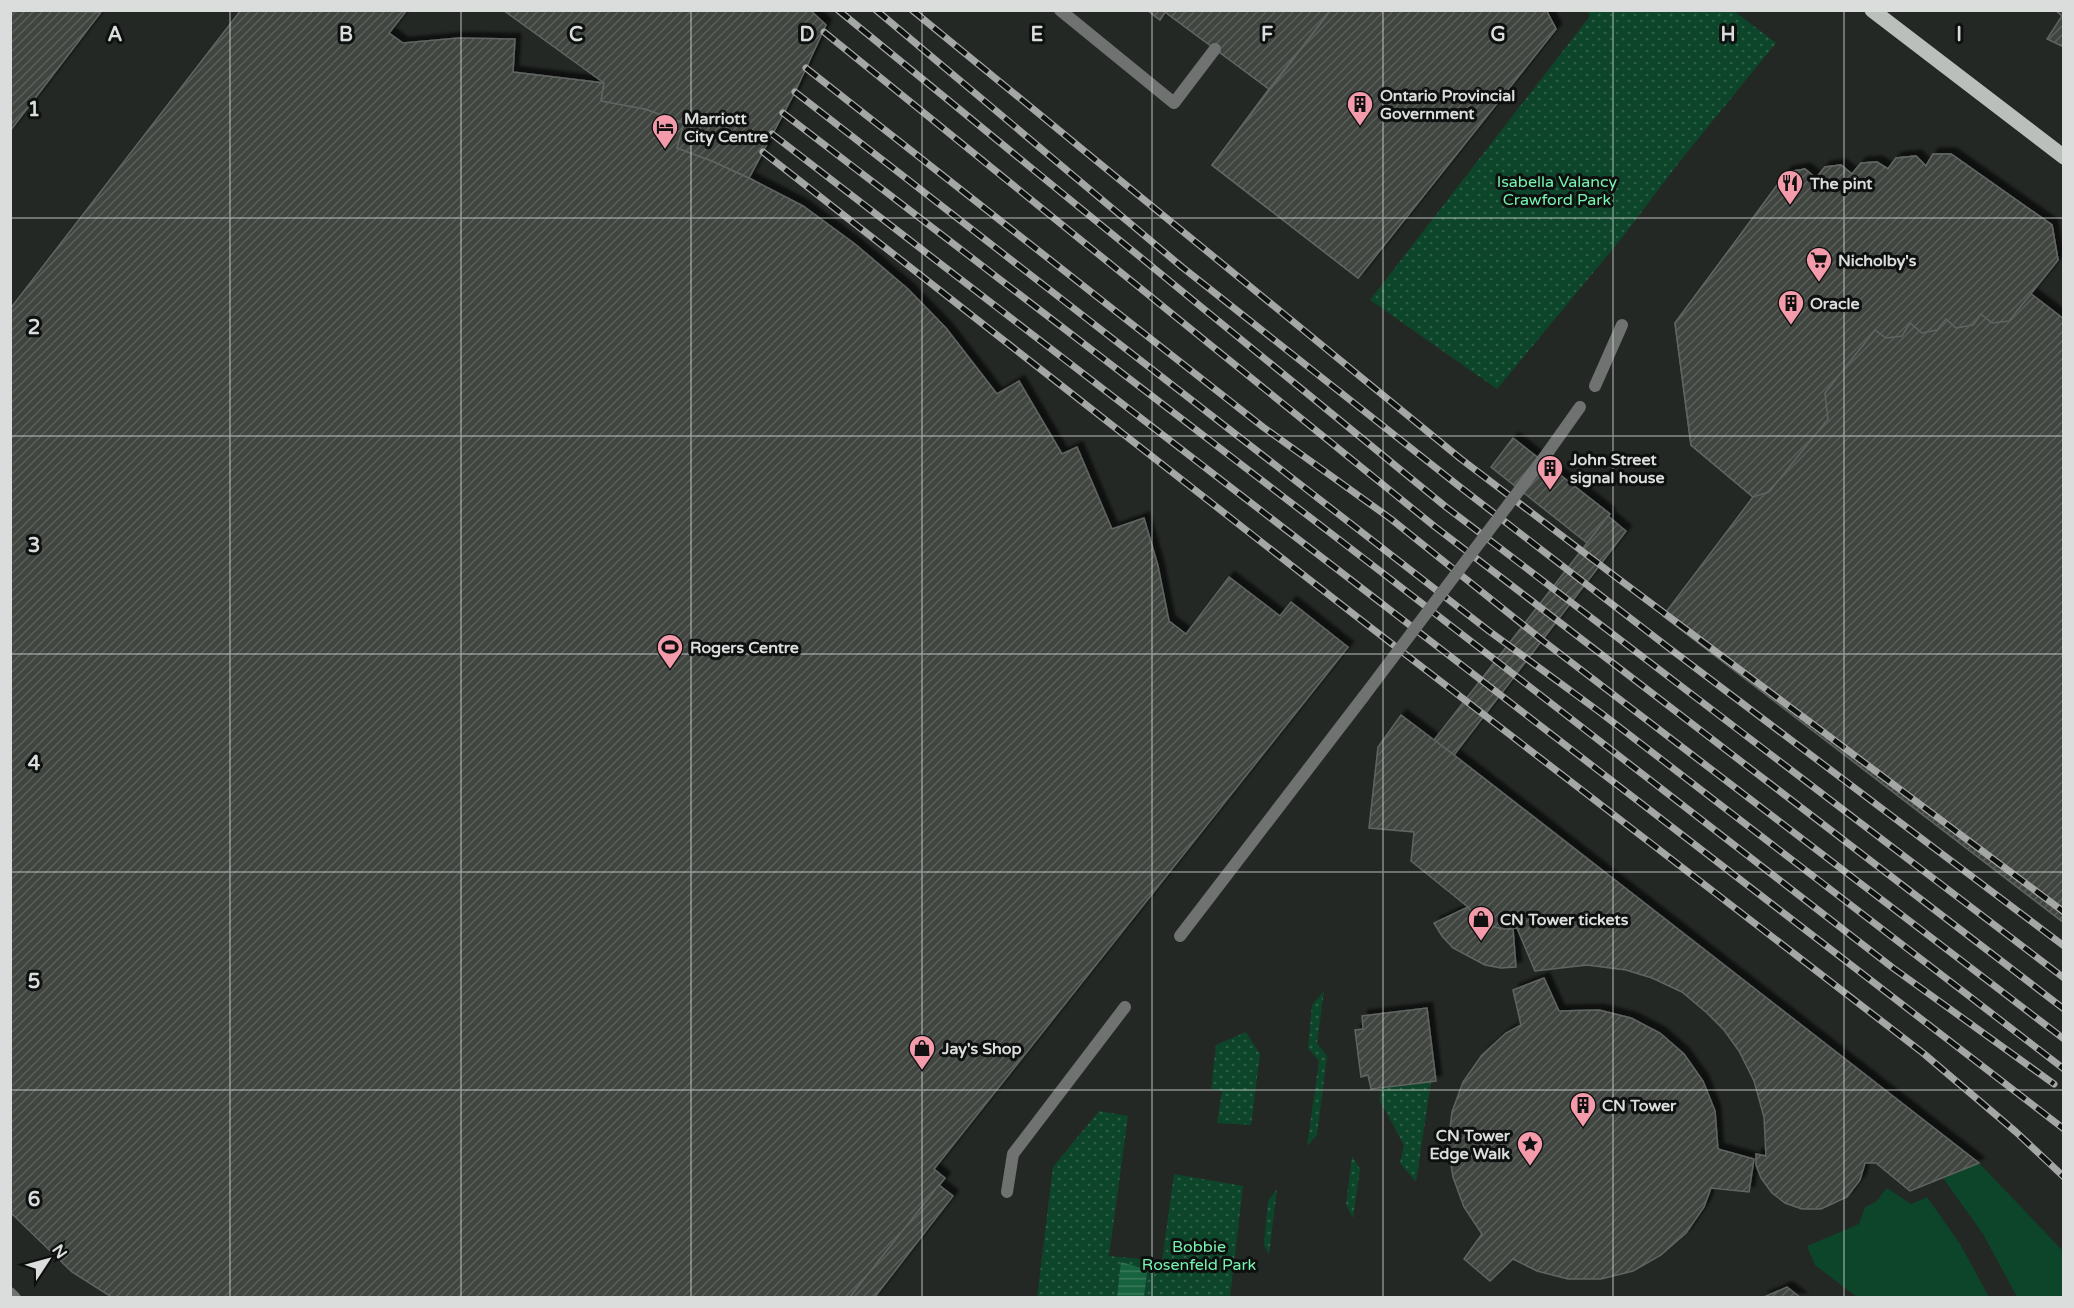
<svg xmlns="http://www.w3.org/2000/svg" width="2074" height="1308" font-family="'Varela Round',sans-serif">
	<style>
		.grass { fill: #0d452a }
		.park { fill: url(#park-dots) }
		.water { fill: url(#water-rules) }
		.building { fill: url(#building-hatch); stroke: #606562; stroke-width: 1.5; filter: url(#shadow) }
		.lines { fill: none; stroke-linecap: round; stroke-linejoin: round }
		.service { stroke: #707271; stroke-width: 12 }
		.pedestrian { stroke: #707271; stroke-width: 12 }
		.tertiary { stroke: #707271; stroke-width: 12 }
		.primary { stroke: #bbbfbc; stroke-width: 15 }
		.rail-casing { stroke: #a4a7a5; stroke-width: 7 }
		.rail { stroke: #0e100f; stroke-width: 4.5; stroke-dasharray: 14; stroke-linecap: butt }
		.pedestrian-bridge { stroke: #707271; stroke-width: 12 }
		.grid { fill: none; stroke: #dbdddc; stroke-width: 1.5; stroke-opacity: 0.55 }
		.labels { text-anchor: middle; stroke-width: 6; stroke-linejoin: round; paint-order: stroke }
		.poi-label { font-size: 16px; font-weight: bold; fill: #dbdddc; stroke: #0e100f; text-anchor: start }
		.park-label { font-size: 16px; fill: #77f3b0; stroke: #0e100f }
		.grid-label { font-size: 20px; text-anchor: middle; font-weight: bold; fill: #dbdddc; stroke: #0e100f; stroke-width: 6; stroke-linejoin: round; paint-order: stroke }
	</style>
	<defs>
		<pattern id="park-dots" width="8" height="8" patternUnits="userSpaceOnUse" patternTransform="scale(1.5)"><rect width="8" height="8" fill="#0d452a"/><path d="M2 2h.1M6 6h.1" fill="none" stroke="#305f48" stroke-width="1.8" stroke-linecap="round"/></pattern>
		<pattern id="water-rules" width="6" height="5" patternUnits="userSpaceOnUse" patternTransform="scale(1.5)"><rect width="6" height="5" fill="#18633f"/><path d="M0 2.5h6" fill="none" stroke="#39795a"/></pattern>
		<pattern id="building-hatch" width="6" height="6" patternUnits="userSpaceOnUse" patternTransform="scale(1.5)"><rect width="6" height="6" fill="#404441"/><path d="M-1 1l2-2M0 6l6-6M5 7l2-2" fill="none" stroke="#5b5f5c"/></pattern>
		<filter id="shadow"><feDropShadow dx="5.5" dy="-5.5" stdDeviation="1.5" flood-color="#0009"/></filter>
	</defs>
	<rect width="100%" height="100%" fill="#242825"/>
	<!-- grass -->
	<g class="grass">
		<path d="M1979 1163 2063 1251V1297H2017L1983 1234 1943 1178Z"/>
		<path d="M1887 1188 1911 1204 1927 1197 1960 1244 1989 1297H1857L1815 1265 1807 1246 1859 1224 1865 1207 1876 1202Z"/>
	</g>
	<!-- park -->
	<g class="park">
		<path d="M1587 11H1734L1776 43 1680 161 1621 239 1497 389 1370 300 1590 16Z"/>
		<path d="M1324 991 1317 1043 1327 1056 1317 1135 1307 1146 1319 1061 1308 1048 1312 1005Z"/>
		<path d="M1246 1032 1260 1054 1251 1125 1217 1123 1222 1091 1211 1089 1216 1045Z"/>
		<path d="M1431 1082 1416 1182 1400 1163 1404 1145 1380 1101 1381 1088Z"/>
		<path d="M1099 1111 1128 1116 1109 1256 1162 1261 1174 1174 1243 1186 1230 1297H1144L1148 1266H1130L1122 1263 1117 1297 1037 1298 1053 1167Z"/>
		<path d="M1352 1156 1360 1169 1353 1218 1346 1205Z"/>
		<path d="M1277 1189 1269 1255 1264 1245 1268 1201Z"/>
	</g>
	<!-- water -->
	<path class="water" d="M1121 1262 1139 1267 1148 1266 1144 1297H1117Z"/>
	<!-- building -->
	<g class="building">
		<path d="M10 10 101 12 10 131Z"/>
		<path d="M241 10H407L389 33 403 43 459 38 515 39 513 72 604 83 601 101 645 109 684 123 677 148 712 161 749 178 803 206 855 244 908 289 946 328 997 394 1019 381 1062 454 1077 447 1112 529 1144 518 1158 566 1169 621 1186 634 1229 577 1280 616 1291 602 1348 647 934 1169 945 1178 849 1298H113L72 1272 10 1212V309Z"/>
		<path d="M503 10H810L826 25 795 92 749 178 712 161 677 148 684 123 645 109 601 101 604 83Z"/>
		<path d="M1147 10H1546L1556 29 1358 278 1212 165 1269 89 1165 12 1160 20Z"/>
		<path d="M1147 10H1331L1269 89 1165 12 1160 20Z"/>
		<path d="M1331 10H1546L1556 29 1358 278 1212 165Z"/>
		<path d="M2055 10H2064V47L2047 39 2062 16Z"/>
		<path d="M1933 154H1951L2052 225 2058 260 2030 293 2064 319V923L1663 616 1753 497 1691 445 1675 323 1787 172 1805 169 1816 178 1825 167 1841 165 1852 174 1861 163 1877 162 1888 169 1896 158 1916 156 1926 166Z"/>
		<path d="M1933 154H1951L2052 225 2058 260 2009 321 1992 323 1981 314 1973 325 1956 328 1946 319 1937 330 1922 333 1910 323 1902 336 1886 338 1875 330 1825 393 1828 419 1769 492 1753 497 1691 445 1675 323 1787 172 1805 169 1816 178 1825 167 1841 165 1852 174 1861 163 1877 162 1888 169 1896 158 1916 156 1926 166Z"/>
		<path d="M1513 438 1610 514 1587 543 1491 467Z"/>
		<path d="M1608 516 1626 531 1454 755 1434 740Z"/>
		<path d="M1401 715 1454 755 1979 1163 1910 1191 1876 1163H1865L1860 1180 1847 1197 1821 1209H1802L1785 1203 1772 1193 1761 1178 1756 1165V1154L1766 1156 1764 1117 1754 1081 1739 1051 1724 1030 1707 1013 1682 992 1652 978 1626 970 1587 965 1535 971 1517 928 1503 929 1489 926 1477 918 1468 907 1411 861 1414 832 1369 828 1378 747Z"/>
		<path d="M1468 907 1477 918 1489 926 1503 929H1513L1516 967 1501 968 1485 965 1453 948 1442 936 1434 923Z"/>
		<path d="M1544 978 1559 1011 1599 1010 1631 1018 1660 1033 1684 1054 1703 1081 1715 1111 1718 1149 1754 1159 1749 1192 1711 1188 1704 1207 1686 1233 1661 1255 1633 1271 1601 1279H1568L1537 1271 1513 1259 1490 1281 1464 1259 1482 1234 1464 1207 1453 1177 1448 1145 1452 1112 1463 1082 1482 1055 1506 1033 1521 1025 1513 990Z"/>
		<path d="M1427 1008 1436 1081 1371 1089 1368 1075 1361 1077 1355 1030 1363 1029 1362 1016Z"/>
		<path d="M939 1185 953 1196 874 1298H849Z"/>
		<path d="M1787 1287 1801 1298H1762Z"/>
	</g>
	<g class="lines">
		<!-- service -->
		<path class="service" d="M1060 10 1174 103 1215 49"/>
		<!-- pedestrian -->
		<g class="pedestrian">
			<path d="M1595 386 1622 325"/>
			<path d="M1548 452 1580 407"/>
			<path d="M1180 936 1364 696"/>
			<path d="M1007 1192 1013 1154 1125 1007"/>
		</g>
		<!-- tertiary -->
		<path class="tertiary" d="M10 1293 15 1298"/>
		<!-- primary -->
		<path class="primary" d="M1872 10 2064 157"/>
		<!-- rail casing -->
		<g class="rail-casing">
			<g id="rail">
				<path d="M838 10 1446 507 2064 978"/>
				<path d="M876 10 1182 267 1460 487 1669 648 2064 946"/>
				<path d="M912 10 1461 459 1616 577 2064 912"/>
				<path d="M824 32 1434 526 2064 1009"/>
				<path d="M806 68 1263 427 1391 519 1542 640 2064 1039"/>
				<path d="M795 92 1489 631 1601 713 2064 1069"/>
				<path d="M783 113 1393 581 1893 968 2054 1084"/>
				<path d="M772 134 2064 1129"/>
				<path d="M763 152 1361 620 1923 1053 2016 1132 2064 1177"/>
			</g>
		</g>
		<!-- rail -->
		<use href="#rail" class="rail"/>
		<!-- pedestrian-bridge -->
		<path class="pedestrian-bridge" d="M1364 696 1548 452"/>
	</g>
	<!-- grid -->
	<path class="grid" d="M230 10V1298M461 10V1298M691 10V1298M922 10V1298M1152 10V1298M1383 10V1298M1613 10V1298M1844 10V1298M10 218H2064M10 436H2064M10 654H2064M10 872H2064M10 1090H2064"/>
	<!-- icons -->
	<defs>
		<g id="building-pin" transform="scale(1.35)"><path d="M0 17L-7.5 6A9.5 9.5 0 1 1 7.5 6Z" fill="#f39aab" stroke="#0e100f"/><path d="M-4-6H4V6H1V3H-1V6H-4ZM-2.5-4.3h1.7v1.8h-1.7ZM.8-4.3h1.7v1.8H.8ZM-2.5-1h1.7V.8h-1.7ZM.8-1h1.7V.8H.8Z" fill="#111"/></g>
		<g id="hotel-pin" transform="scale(1.35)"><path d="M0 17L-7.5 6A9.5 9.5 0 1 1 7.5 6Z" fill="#f39aab" stroke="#0e100f"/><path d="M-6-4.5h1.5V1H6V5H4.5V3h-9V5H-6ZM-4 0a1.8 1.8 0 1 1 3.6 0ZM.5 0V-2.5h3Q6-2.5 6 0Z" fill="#111"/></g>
		<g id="restaurant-pin" transform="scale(1.35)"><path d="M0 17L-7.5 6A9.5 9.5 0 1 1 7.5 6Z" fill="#f39aab" stroke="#0e100f"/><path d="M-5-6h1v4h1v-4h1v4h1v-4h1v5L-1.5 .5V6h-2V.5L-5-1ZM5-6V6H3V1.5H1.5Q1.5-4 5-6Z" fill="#111"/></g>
		<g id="supermarket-pin" transform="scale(1.35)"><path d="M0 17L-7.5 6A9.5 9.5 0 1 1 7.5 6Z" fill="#f39aab" stroke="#0e100f"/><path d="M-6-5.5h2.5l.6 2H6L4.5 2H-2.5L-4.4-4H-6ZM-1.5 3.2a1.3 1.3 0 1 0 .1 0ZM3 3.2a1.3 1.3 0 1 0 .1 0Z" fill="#111"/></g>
		<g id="stadium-pin" transform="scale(1.35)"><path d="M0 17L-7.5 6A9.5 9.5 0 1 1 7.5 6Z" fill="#f39aab" stroke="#0e100f"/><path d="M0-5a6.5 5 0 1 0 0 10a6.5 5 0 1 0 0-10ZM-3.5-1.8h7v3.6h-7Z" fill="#111"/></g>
		<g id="shop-pin" transform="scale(1.35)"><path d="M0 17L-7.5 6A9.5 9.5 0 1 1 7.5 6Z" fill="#f39aab" stroke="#0e100f"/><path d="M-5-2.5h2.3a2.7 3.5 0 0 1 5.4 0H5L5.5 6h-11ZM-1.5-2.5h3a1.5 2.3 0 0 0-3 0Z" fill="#111"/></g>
		<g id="sight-pin" transform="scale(1.35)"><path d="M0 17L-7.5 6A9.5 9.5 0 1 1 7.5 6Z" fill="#f39aab" stroke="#0e100f"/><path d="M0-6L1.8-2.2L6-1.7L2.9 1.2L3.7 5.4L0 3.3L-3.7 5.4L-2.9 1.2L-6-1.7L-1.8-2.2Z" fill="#111"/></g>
	</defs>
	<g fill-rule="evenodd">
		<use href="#building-pin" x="1360" y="104"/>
		<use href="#hotel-pin" x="665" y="127"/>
		<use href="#restaurant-pin" x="1790" y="183"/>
		<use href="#supermarket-pin" x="1819" y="260"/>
		<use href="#building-pin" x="1791" y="303"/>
		<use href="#building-pin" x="1550" y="468"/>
		<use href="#stadium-pin" x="670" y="647"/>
		<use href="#shop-pin" x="1481" y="919"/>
		<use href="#shop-pin" x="922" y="1048"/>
		<use href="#building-pin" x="1583" y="1105"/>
		<use href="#sight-pin" x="1530" y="1144"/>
	</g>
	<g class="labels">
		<!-- poi labels -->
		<g class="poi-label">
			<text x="1380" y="101">Ontario Provincial<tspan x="1380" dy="18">Government</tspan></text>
			<text x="684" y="124">Marriott<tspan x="684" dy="18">City Centre</tspan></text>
			<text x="1810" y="189">The pint</text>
			<text x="1838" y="266">Nicholby's</text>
			<text x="1810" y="309">Oracle</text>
			<text x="1570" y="465">John Street<tspan x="1570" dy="18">signal house</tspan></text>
			<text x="690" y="653">Rogers Centre</text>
			<text x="1500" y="925">CN Tower tickets</text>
			<text x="942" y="1054">Jay's Shop</text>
			<text x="1602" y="1111">CN Tower</text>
			<text x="1510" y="1141" text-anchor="end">CN Tower<tspan x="1510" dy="18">Edge Walk</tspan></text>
		</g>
		<!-- park labels -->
		<g class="park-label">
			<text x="1557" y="187">Isabella Valancy<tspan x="1557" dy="18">Crawford Park</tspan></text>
			<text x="1199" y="1252">Bobbie<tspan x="1199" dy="18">Rosenfeld Park</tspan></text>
		</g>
	</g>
	<g class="grid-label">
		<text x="115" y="41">A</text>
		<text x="346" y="41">B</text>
		<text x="576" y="41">C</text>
		<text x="807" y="41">D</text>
		<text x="1037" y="41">E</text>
		<text x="1267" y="41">F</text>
		<text x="1498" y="41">G</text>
		<text x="1728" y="41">H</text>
		<text x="1959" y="41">I</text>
		<text x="34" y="116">1</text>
		<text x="34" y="334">2</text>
		<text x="34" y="552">3</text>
		<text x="34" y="770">4</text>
		<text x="34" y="988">5</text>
		<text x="34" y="1206">6</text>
	</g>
	<!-- border -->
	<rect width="2074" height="1308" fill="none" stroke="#dbdddc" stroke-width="24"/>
	<!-- north arrow -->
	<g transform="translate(48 1260) rotate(54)" stroke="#0e100f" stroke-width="4.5" paint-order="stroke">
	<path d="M0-4.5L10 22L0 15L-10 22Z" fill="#dbdddc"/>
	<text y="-9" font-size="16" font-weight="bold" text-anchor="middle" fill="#dbdddc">N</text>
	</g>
</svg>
